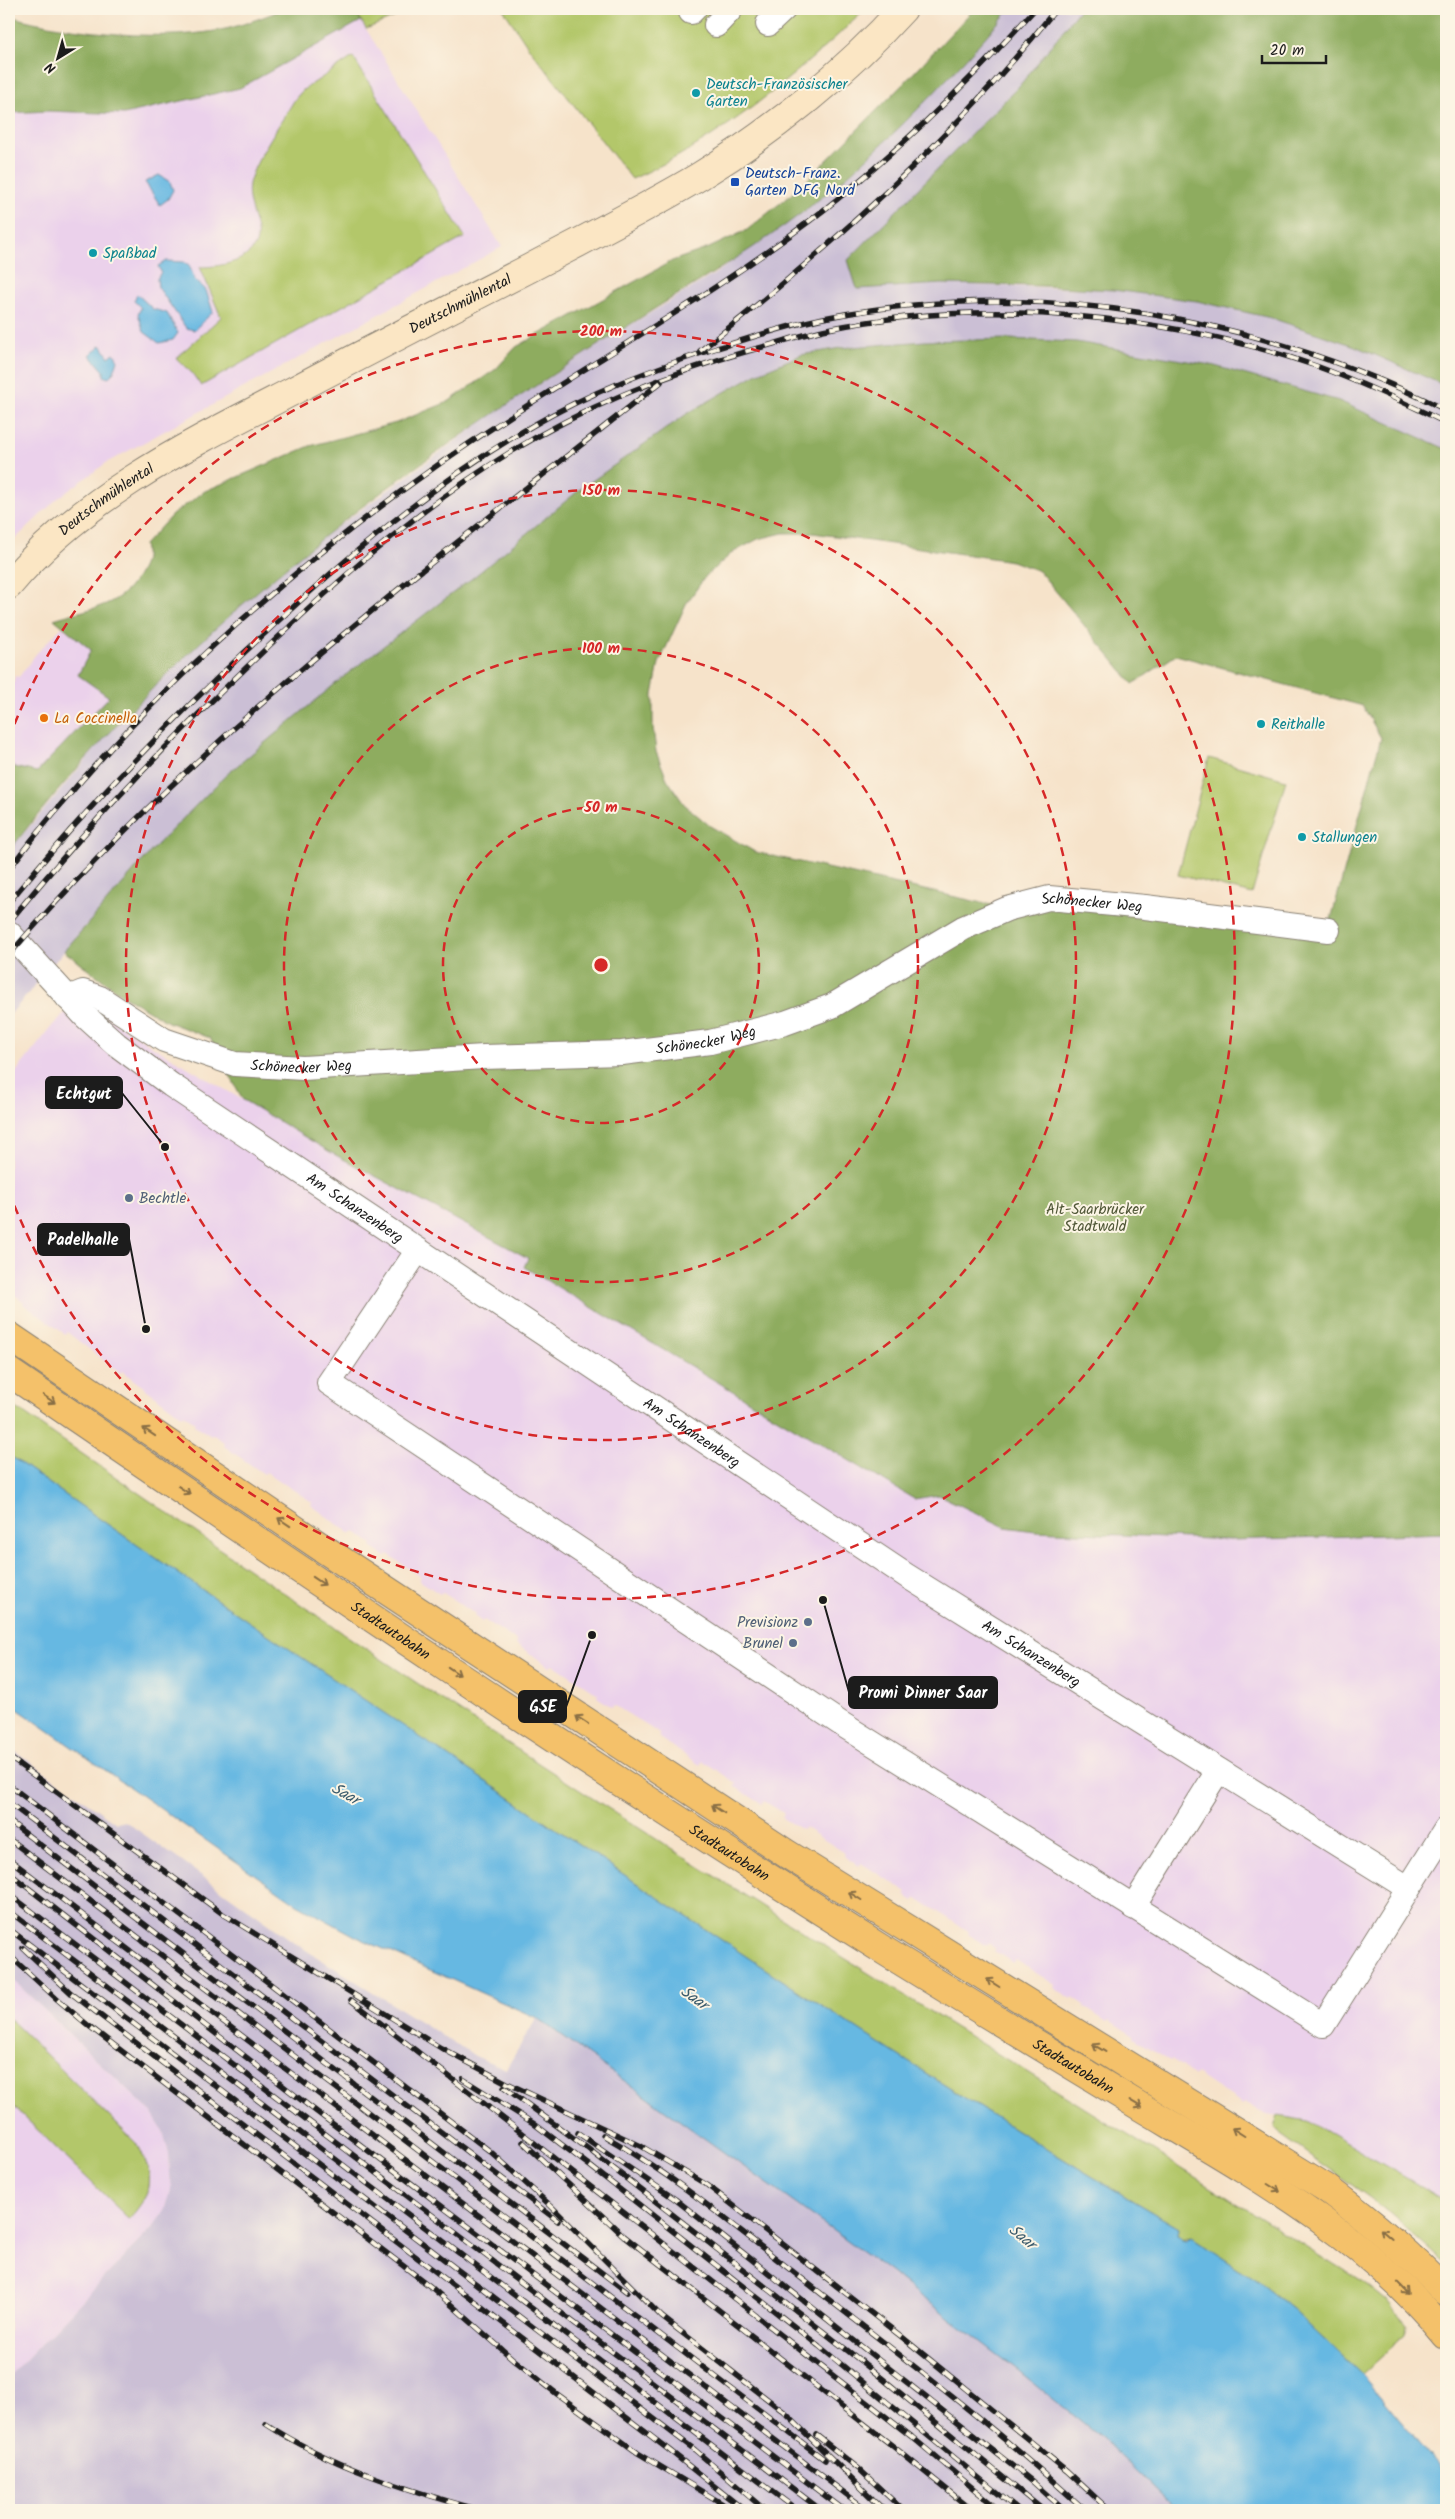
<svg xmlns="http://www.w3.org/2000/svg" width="1455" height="2519" font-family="Kalam,sans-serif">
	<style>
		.built { fill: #ebd1eb }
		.industrial { fill: #cbbfd5 }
		.green { fill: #b3c76b; stroke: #687244 }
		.forest { fill: #8eac5f; stroke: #55643e; fill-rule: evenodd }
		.water { fill: #66b8e2; stroke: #416a7f }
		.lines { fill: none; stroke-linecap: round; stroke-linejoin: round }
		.street-casing { stroke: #898073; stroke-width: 26 }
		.secondary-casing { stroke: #898073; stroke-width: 30 }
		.highway-casing { stroke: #898073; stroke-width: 30 }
		.street { stroke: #fff; stroke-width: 24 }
		.secondary { stroke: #fbe6c4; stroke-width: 28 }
		.highway { stroke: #f4c16b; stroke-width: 28 }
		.rail-casing { stroke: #1c1c1c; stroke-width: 5.5 }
		.rail { stroke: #fcf5e5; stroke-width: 4; stroke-dasharray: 11; stroke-linecap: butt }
		.oneway { stroke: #886e44 }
		.ring { fill: none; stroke: #d62828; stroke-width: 2.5; stroke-dasharray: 9 6 }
		.culture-dot { fill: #0f9aa8; stroke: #fcf5e5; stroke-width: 2 }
		.transit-dot { fill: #1a4fb4; stroke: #fcf5e5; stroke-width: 2 }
		.food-dot { fill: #e8710a; stroke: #fcf5e5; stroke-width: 2 }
		.service-dot { fill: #5c6f8a; stroke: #fcf5e5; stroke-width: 2 }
		.labels { text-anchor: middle; stroke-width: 4; stroke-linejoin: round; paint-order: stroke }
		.culture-label { font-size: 15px; fill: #0d838f; stroke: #fcf5e5; text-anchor: start }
		.transit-label { font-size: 15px; fill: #164399; stroke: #fcf5e5; text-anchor: start }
		.street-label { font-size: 15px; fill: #1c1c1c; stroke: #fcf5e5 }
		.food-label { font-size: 15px; fill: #c56008; stroke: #fcf5e5; text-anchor: start }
		.service-label { font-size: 15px; fill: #4e5e75; stroke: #fcf5e5; text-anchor: end }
		.park-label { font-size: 15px; fill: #515838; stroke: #fcf5e5 }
		.water-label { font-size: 16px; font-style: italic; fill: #3a5a6b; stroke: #fcf5e5 }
		.centre { fill: #d62828; stroke: #fcf5e5; stroke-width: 2.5 }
		.ring-label { font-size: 15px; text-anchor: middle; font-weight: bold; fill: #d62828; stroke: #fcf5e5; stroke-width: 4; stroke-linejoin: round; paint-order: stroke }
		.leader { fill: none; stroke: #1c1c1c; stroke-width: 2 }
		.callout-dot { fill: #1c1c1c; stroke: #fcf5e5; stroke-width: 2 }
		.callout { fill: #1c1c1c; stroke: #1c1c1c; stroke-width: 2 }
		.callout-label { font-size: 16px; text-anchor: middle; font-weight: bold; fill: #fff }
	</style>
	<rect width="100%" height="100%" fill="#fcf5e5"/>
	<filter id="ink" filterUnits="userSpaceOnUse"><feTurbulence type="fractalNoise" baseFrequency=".02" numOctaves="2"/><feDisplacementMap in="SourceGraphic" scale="10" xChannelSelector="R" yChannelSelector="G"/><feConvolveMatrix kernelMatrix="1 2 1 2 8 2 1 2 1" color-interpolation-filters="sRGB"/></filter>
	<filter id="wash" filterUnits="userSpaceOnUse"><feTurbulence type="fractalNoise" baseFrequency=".0096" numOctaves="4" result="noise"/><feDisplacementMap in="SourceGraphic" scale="20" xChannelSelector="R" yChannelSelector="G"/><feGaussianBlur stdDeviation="1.12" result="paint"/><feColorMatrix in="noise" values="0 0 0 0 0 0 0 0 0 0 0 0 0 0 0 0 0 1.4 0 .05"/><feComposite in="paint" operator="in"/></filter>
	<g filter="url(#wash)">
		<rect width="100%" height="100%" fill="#f6e3ca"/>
		<!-- built -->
		<g class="built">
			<path d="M361 21 502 247 106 463 57 499 9 545V113L48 111 124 114 240 88Z"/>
			<path d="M62 627 92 650 78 675 109 697 37 773 9 766V704L15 676 19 677 36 654Z"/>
			<path d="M79 999 157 1049 330 1152 529 1259 524 1267 914 1499 939 1495 1005 1527 1035 1531 1231 1540 1446 1533V2201L1308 2121 1267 2114 1244 2103 1243 2105 1196 2074 1194 2076 1172 2059 1170 2061 1134 2038V2036L1109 2020 1107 2022 1084 2007 1085 2005 1073 1997 1071 1999 1054 1988 1055 1985 1016 1960 1014 1963 994 1951 996 1948 988 1943 986 1946 968 1934 969 1932 917 1898 914 1901 905 1895 907 1892 861 1863 859 1866 844 1856 845 1853 804 1827 802 1830 782 1818 784 1814 782 1812 764 1801 762 1804 734 1786 736 1783 703 1761 700 1765 659 1738 660 1734 614 1705 612 1707 597 1697 598 1694 553 1664 550 1667 516 1644 517 1641 484 1620 482 1622 474 1616 475 1614 442 1592 440 1594 419 1580 421 1577 388 1554 386 1557 371 1547 373 1544 354 1531 351 1534 311 1505 312 1502 266 1472 264 1474 224 1446 225 1443 213 1434 211 1436 194 1425 195 1422 183 1414 182 1416 122 1371 120 1373 67 1332 65 1334 23 1304 24 1302 9 1291V1081L53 1025Z"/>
			<path d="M9 1976 151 2112 163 2131 169 2154 171 2190 165 2211 152 2228 9 2377Z"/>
		</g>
		<!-- industrial -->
		<g class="industrial">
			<path d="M1010 9H1080L1020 85 960 148 857 289 942 284 1113 290 1197 301 1271 318 1355 346 1446 386V449L1339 401 1211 365 1076 342 1009 339 925 341 841 348 801 355 756 374 688 413 578 491 475 576 87 924 9 1016V851L114 727 211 632 311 546 489 417 619 332 716 273 820 198 853 171 933 92Z"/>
			<path d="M9 1747 116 1823 125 1821 301 1947 475 2056 506 2069 537 2018 886 2269 1015 2368 1102 2438 1176 2510H9V2377L152 2228 165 2211 171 2190 169 2154 163 2131 151 2112 9 1976Z"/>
		</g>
		<!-- green -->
		<g class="green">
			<path d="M372 9H414L366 29 358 15Z"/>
			<path d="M503 9H866C797 74 720 141 632 179L529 48Z"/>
			<path d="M353 57 465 237 201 386 192 373 176 358 221 317 200 267C222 267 262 260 257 230 253 211 244 195 251 177 259 154 282 121 295 99L303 90Z"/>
			<path d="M1209 758 1286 780 1252 894 1178 875Z"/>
			<path d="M9 1403C196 1533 383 1663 575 1787 837 1956 1103 2118 1367 2285L1388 2302 1407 2324 1406 2334 1362 2375 1294 2310 1259 2282 1191 2237 1181 2239 1178 2234 1179 2228C949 2094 729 1946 509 1797 341 1684 173 1572 9 1455Z"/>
			<path d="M9 2018 138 2145C155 2179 154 2190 129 2219L9 2102Z"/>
			<path d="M1278 2116 1308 2121 1446 2201V2264L1384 2208 1274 2129Z"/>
		</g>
		<!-- forest -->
		<g class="forest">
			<path d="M284 9H372L358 15 361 21 240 88 124 114 48 111 9 113V16C70 33 167 43 230 28 248 23 266 16 284 9Z"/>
			<path d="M974 9H1010C944 85 869 164 787 224 745 254 702 280 659 306 588 351 518 397 449 444 284 558 131 693 9 851V766L37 772 109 697 78 675 91 650 54 619C86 608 117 610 137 577 144 565 147 559 144 545L172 515 205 491 310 446 396 423 448 402 496 369 516 347 672 261 709 248 747 230 799 188 905 82Z"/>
			<path d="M1080 9H1446V386L1355 346 1271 318 1197 301 1113 290 1042 286 942 284 857 289 848 260 1020 85Z"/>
			<path d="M1009 339 1076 342 1211 365 1339 401 1446 449V1533L1231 1540 1035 1531 1005 1527 939 1495 914 1499 524 1267 528 1258 330 1152 243 1100 210 1038 168 1022 124 996 64 951 153 849 225 776 347 674 475 576 578 491 688 413 756 374 801 355 841 348 925 341ZM783 533H813L1012 561 1039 571 1133 684 1176 655 1363 706 1381 738 1328 930 1050 893 996 906 755 852 710 826 684 804 667 779 656 752 653 727V695L659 663 686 604 705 577 732 553 758 539Z"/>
		</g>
		<!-- water -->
		<g class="water">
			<path d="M159 175 170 182 173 190 168 199 160 205 145 182Z"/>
			<path d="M166 261 184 262 189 265 195 280 206 290 213 312 194 330 186 328 158 287 157 279 161 272 158 266Z"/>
			<path d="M137 294 153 309 167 313 178 333 173 340 159 343 144 332 138 314 141 308 134 301Z"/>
			<path d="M101 345 109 357 114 353 118 360 114 372 108 378 104 376V371L90 355Z"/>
			<path d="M9 1455C173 1572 341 1684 509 1797 729 1946 949 2094 1179 2228L1178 2234 1182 2239 1186 2240 1191 2237 1259 2282 1294 2310 1362 2375 1446 2475V2510H1176L1102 2438 1015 2368 886 2269 537 2018 357 1937 297 1904 9 1703Z"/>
		</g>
	</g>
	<g filter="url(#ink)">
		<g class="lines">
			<!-- street casing -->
			<g class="street-casing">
				<g id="street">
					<path d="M691 12 694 9"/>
					<path d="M768 24 784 9"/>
					<path d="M716 25 731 9"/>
					<path id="s1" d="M9 933 84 1015 116 1044 171 1085 907 1576 1408 1888"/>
					<path id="s2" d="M68 998 83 992 100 998 164 1040 235 1064 303 1068 484 1057 622 1053 710 1042 785 1023 832 1006 963 928 1007 909 1049 898 1145 907 1328 930"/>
					<path d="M418 1250 329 1383 840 1723 1323 2025 1446 1829"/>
					<path d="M1133 1907 1218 1771"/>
				</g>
			</g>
			<!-- secondary casing -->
			<g class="secondary-casing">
				<g id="secondary">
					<path id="s3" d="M9 585C83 496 190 444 291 392 370 350 450 309 530 268 587 238 645 209 700 176 772 132 847 71 903 9"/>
				</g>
			</g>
			<!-- highway casing -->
			<g class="highway-casing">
				<g id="highway">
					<path d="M9 1336 324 1549 787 1854 1326 2188C1369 2220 1409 2253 1446 2292"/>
					<path id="s4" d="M9 1372C299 1570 590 1767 888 1953 972 2005 1056 2056 1141 2107 1250 2172 1365 2235 1446 2335"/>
				</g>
			</g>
			<!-- street -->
			<use href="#street" class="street"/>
			<!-- secondary -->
			<use href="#secondary" class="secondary"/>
			<!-- highway -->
			<use href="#highway" class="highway"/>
			<!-- rail casing -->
			<g class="rail-casing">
				<g id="rail">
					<path d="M700 351C830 248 953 139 1056 9"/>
					<path d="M9 869C128 713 275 580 435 467 562 377 702 305 825 209 901 149 970 81 1035 9"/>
					<path d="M9 902C86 808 172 719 262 636 345 558 433 483 532 426 590 392 652 369 717 348 754 337 791 324 829 317 1040 277 1256 316 1446 410"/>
					<path d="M9 922C83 831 164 746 249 665 329 588 413 512 509 453 586 406 668 373 755 349 779 343 803 334 828 329 982 297 1167 314 1316 366 1360 382 1404 402 1446 423"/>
					<path d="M9 955C198 734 434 562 661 382"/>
					<path d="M9 1757 223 1914 441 2048 507 2083 641 2146 707 2185 902 2337 1067 2471 1109 2510"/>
					<path d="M9 1785 491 2152 551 2206 662 2317 784 2412 884 2510"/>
					<path d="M9 1803 558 2221"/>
					<path d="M9 1821 627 2292"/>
					<path d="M9 1839 825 2460"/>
					<path d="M9 1859 867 2510"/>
					<path d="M9 1873 309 2106 844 2510"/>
					<path d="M9 1894 821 2510"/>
					<path d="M9 1911 797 2510"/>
					<path d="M9 1929 695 2450 765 2510"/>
					<path d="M23 1948 71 1993 669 2450 744 2510"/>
					<path d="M9 1955 58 2000 89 2026 431 2287 513 2359 557 2394 638 2453 733 2510"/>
					<path d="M351 2000 912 2437 999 2510"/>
					<path d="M463 2079 533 2123 590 2166 819 2346 1018 2510"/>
					<path d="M504 2087 587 2148 861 2361 1043 2510"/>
					<path d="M578 2133 675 2199 1033 2482 1064 2510"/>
					<path d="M603 2135C675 2176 739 2230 805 2281 900 2355 996 2428 1085 2510"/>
					<path d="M523 2142 624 2236 894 2447 972 2510"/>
					<path d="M266 2424C330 2466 406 2490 480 2510"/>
					<path d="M816 2435 859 2469 903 2510"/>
				</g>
			</g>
			<!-- rail -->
			<use href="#rail" class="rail"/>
		</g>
		<!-- one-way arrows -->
		<defs><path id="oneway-shaft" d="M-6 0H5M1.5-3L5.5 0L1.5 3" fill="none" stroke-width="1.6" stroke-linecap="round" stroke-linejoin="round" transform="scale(1.25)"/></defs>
		<g class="oneway">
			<use href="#oneway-shaft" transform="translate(49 1399) rotate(34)"/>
			<use href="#oneway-shaft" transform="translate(149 1432) rotate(-146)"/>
			<use href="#oneway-shaft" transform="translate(184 1490) rotate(34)"/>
			<use href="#oneway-shaft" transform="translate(284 1522) rotate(-146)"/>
			<use href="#oneway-shaft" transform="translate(319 1581) rotate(34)"/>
			<use href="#oneway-shaft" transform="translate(454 1671) rotate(34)"/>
			<use href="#oneway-shaft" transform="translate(582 1720) rotate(-146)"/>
			<use href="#oneway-shaft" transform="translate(718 1809) rotate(-147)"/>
			<use href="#oneway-shaft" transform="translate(855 1896) rotate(-148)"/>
			<use href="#oneway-shaft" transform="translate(993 1983) rotate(-148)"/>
			<use href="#oneway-shaft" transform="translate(1099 2048) rotate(-149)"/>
			<use href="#oneway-shaft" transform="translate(1136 2104) rotate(31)"/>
			<use href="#oneway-shaft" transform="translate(1238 2132) rotate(-148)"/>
			<use href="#oneway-shaft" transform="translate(1274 2188) rotate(32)"/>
			<use href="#oneway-shaft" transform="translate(1386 2234) rotate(-139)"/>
			<use href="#oneway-shaft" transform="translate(1403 2288) rotate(46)"/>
		</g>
	</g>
	<!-- distance rings -->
	<g class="ring">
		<circle cx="601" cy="965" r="158"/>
		<circle cx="601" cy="965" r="317"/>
		<circle cx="601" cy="965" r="475"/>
		<path d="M9 738A634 634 0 1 1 9 1192"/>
	</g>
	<!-- markers -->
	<g class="culture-dot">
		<circle cx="696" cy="93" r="5"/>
		<circle cx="93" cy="253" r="5"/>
		<circle cx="1261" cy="724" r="5"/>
		<circle cx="1302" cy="837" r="5"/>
	</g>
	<rect class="transit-dot" x="730" y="177" width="10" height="10" rx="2.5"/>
	<circle class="food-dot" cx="44" cy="718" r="5"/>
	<g class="service-dot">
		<circle cx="129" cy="1198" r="5"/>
		<circle cx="808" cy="1622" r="5"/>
		<circle cx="793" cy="1643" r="5"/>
	</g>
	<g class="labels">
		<!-- culture labels -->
		<g class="culture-label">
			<text x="706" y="89">Deutsch-Französischer<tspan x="706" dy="17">Garten</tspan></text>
			<text x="103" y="258">Spaßbad</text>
			<text x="1271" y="729">Reithalle</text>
			<text x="1312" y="842">Stallungen</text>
		</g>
		<!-- transit labels -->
		<g class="transit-label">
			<text x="745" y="178">Deutsch-Franz.<tspan x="745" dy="17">Garten DFG Nord</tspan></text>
		</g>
		<!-- street labels -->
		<g class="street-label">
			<text dy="5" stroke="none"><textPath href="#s3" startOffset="535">Deutschmühlental</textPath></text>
			<text dy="5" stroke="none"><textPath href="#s3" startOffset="130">Deutschmühlental</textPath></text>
			<text dy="5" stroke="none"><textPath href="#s2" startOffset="1076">Schönecker Weg</textPath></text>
			<text dy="5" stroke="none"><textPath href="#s2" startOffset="658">Schönecker Weg</textPath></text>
			<text dy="5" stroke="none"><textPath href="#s2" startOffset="252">Schönecker Weg</textPath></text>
			<text dy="5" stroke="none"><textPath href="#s1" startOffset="444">Am Schanzenberg</textPath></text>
			<text dy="5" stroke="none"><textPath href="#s1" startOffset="849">Am Schanzenberg</textPath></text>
			<text dy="5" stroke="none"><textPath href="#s4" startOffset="461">Stadtautobahn</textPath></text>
			<text dy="5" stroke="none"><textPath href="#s1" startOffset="1254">Am Schanzenberg</textPath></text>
			<text dy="5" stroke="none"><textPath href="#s4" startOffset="866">Stadtautobahn</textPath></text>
			<text dy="5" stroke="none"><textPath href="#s4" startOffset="1271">Stadtautobahn</textPath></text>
		</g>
		<!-- food labels -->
		<g class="food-label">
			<text x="54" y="723">La Coccinella</text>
		</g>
		<!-- service labels -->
		<g class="service-label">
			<text x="139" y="1203" text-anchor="start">Bechtle</text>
			<text x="798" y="1627">Previsionz</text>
			<text x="783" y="1648">Brunel</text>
		</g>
		<!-- park labels -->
		<g class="park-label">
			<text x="1095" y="1214">Alt-Saarbrücker<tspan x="1095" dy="17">Stadtwald</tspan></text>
		</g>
		<!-- water labels -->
		<g class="water-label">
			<text transform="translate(346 1793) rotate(29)" y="6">Saar</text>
			<text transform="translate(695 1997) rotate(36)" y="6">Saar</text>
			<text transform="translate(1023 2236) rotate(39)" y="6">Saar</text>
		</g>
	</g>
	<circle cx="601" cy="965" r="8" class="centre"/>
	<g class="ring-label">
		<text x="601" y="336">200 m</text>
		<text x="601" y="495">150 m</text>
		<text x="601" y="653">100 m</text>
		<text x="601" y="812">50 m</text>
	</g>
	<!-- callouts -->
	<path class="leader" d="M165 1147L122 1093M146 1329L129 1239M823 1600L849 1692M592 1635L566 1707"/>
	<g class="callout-dot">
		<circle cx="165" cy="1147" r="5"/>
		<circle cx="146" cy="1329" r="5"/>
		<circle cx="823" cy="1600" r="5"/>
		<circle cx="592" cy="1635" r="5"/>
	</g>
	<g class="callout">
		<rect x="46" y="1077" width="76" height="31" rx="5"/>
		<rect x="38" y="1224" width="91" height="31" rx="5"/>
		<rect x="849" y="1677" width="148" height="31" rx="5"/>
		<rect x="519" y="1691" width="47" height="31" rx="5"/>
	</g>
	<g class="callout-label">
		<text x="84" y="1099">Echtgut</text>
		<text x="83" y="1245">Padelhalle</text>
		<text x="923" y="1698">Promi Dinner Saar</text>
		<text x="543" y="1712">GSE</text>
	</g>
	<!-- margin -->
	<rect width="1455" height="2519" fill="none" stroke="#fcf5e5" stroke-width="30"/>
	<!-- north arrow -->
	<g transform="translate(58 58) rotate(217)" stroke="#fcf5e5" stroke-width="4" paint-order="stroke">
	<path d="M0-4L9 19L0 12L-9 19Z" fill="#1c1c1c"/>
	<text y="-8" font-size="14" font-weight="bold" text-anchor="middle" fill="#1c1c1c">N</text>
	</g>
	<!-- scale -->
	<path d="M1262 55v8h64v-8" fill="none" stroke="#1c1c1c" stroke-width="2.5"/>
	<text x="1270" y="55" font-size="15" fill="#1c1c1c" stroke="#fcf5e5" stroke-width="4" paint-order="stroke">20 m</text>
</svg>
